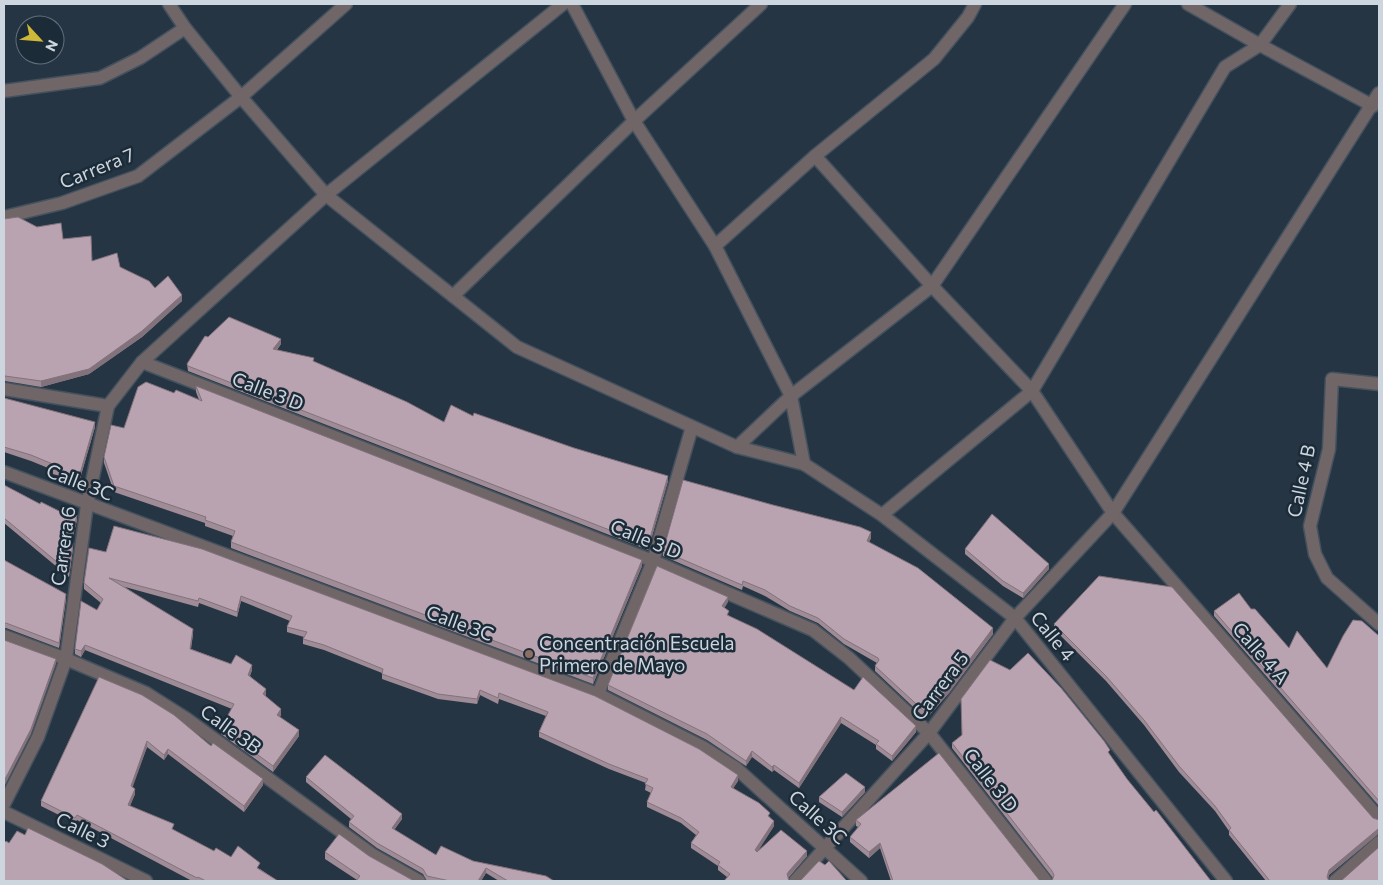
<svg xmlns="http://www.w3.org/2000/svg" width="1383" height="885" font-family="Commissioner,sans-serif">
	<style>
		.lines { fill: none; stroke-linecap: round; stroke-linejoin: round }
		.minor-casing { stroke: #44525f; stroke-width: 15 }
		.minor { stroke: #706567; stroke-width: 12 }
		.wall { fill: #9f8c97 }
		.shaded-wall { fill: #82727b }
		.building { fill: #b9a3b0; stroke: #82727b }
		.education-dot { fill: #8d6e63; stroke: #1c2b38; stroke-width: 2 }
		.labels { text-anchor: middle; stroke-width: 5; stroke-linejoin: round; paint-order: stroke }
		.street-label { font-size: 19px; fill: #cdd6df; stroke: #1c2b38 }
		.poi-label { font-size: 19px; fill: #cdd6df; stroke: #1c2b38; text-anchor: start }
	</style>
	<rect width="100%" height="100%" fill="#263543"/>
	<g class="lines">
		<!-- minor casing -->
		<g class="minor-casing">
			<g id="minor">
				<path d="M169 4 185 28 241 97 326 195 517 347 737 447 804 464 882 515 1015 618 1226 881"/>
				<path d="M572 4 634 121 715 246 791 396 804 464"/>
				<path d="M1188 4 1260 45 1373 106"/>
				<path d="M4 91 100 78 140 58 185 28"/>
				<path d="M815 156 932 286 1032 391 1113 513 1379 818"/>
				<path d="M4 217 62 203 138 176 241 97 346 4"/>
				<path d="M715 246 815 156 934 59 968 17 975 4"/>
				<path d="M453 296 634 121 761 4"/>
				<path d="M142 362 653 561 813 630 849 658 929 733 1046 881"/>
				<path d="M1379 384 1332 379 1329 449 1310 526 1315 554 1327 578 1379 624"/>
				<path d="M4 389 108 406"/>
				<path d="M737 447 791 396 932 286 1125 4"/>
				<path d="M4 472 598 694 703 747 736 768 861 881"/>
				<path d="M882 515 1032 391 1225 67 1260 45 1290 4"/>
				<path d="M4 636 66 659 146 693 187 719 373 855 419 881"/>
				<path d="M598 694 653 561 692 427"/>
				<path d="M4 804 38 737 66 659 87 505 108 406 142 362 326 195 563 4"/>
				<path d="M4 812 146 881"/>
				<path d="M795 881 929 733 1015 618 1113 513 1379 93"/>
				<path d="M1335 881 1379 842"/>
			</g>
		</g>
		<!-- minor -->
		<use href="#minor" class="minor"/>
	</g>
	<!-- wall -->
	<g class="wall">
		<path d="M37 227 63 239 92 261 120 267 155 288 182 301 142 337 89 374 41 387 5 381 4 382Z"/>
		<path d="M208 337 281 344 277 350 314 362 444 422 473 416 668 481 648 550 188 371 187 364Z"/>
		<path d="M196 386 642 566 593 684 231 548V542L233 536 205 526V523L114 492 104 463V457L124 428 174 393 199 400 196 392Z"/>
		<path d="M4 398 95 427 79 482 53 474V470L31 461 4 452Z"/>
		<path d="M4 485 40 504 77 520 71 543 73 548 69 577 4 523Z"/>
		<path d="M114 526 738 781 733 788 770 817 774 826 757 852 807 856 788 878 727 877 718 870V866L691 848V843L696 835 681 823 647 807V802L651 793 645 790 646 783 609 769 539 737V732L546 716 499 699 498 704 480 695 477 704 438 699 382 679V673L324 650 303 644V639L304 637 287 632V627L290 621 241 601 237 617 199 603 198 607 125 587 193 634 191 649 231 664 252 670 250 676 266 695 265 696 281 715 280 717 299 736 273 772 221 734V728L232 709 85 650 81 657 75 654V649L101 603 84 589V583L106 552Z"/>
		<path d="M871 538 869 542 993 634 949 693 926 719 875 671V666L877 663 844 644 818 623 790 611 765 596 743 586 742 590 663 556V551Z"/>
		<path d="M965 549 1049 569 1023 598 1003 586 965 554Z"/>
		<path d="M4 560 66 599 59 648 6 628 4 629Z"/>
		<path d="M728 602 724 608 729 616 916 732 892 761 876 749V745L841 723 799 788 774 770 772 772 752 757 746 766 707 740 608 690V685Z"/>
		<path d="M1251 609 1289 648 1327 668 1379 636V806L1214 616V611Z"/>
		<path d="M1054 624 1373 818 1379 820V834H1378L1329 875 1328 879 1329 881H1266L1229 835V831L1215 811 1179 772 1144 725 1106 681 1054 629Z"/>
		<path d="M99 677 211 746 263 785 244 812 168 754 164 760 147 747 132 787 135 794 130 806 174 830 214 851 260 869 278 881H192L77 820 75 823 41 806V801Z"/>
		<path d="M952 743 1110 755 1127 779 1053 878 952 748Z"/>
		<path d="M306 777 402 819 394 830 436 855 473 861 554 881H499L486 873 481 881H427L423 874 377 848 349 827V822L351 819 306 782Z"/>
		<path d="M865 792 842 817 819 802V797Z"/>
		<path d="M856 820 1040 881H1041H891L880 848 869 858 850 842V837L858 827 856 826Z"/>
		<path d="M325 852 369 856 414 881 357 880 325 859Z"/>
	</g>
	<!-- shaded-wall -->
	<g class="shaded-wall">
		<path d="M182 295V301L142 337 89 374 41 387V381Z"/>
		<path d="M281 339V344L273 354V349Z"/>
		<path d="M95 422V427L79 482V477Z"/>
		<path d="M668 476V481L648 550V545Z"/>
		<path d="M77 515V520L70 548V543Z"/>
		<path d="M871 532V538L867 547V541Z"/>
		<path d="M73 543V548L69 577V572Z"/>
		<path d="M642 560V566L593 684V678Z"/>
		<path d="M1049 564V569L1023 598V593Z"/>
		<path d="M66 594V599L59 648V643Z"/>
		<path d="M241 596V601L237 617V612Z"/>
		<path d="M728 597V602L722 612V606Z"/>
		<path d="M993 628V634L949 693 926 719V713Z"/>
		<path d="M193 629V634L190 654V649Z"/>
		<path d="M85 645V650L81 657V651Z"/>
		<path d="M56 659V664L31 734 4 787V781Z"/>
		<path d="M252 665V670L248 680V675Z"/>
		<path d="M266 689V695L263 700V694Z"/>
		<path d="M480 690V695L477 704V699Z"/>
		<path d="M281 709V715L277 720V715Z"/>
		<path d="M841 717V723L799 788V783Z"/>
		<path d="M916 726V732L892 761V756Z"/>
		<path d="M299 730V736L273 772V766Z"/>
		<path d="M147 741V747L131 792V786Z"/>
		<path d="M168 749V754L164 760V755Z"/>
		<path d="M752 751V757L746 766V761Z"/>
		<path d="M774 765V770L772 772V767Z"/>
		<path d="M738 775V781L731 792V787Z"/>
		<path d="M263 779V785L244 812V806Z"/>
		<path d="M865 787V792L842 817V812Z"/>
		<path d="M135 789V794L128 810V805Z"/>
		<path d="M402 814V819L392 833V828Z"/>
		<path d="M774 821V826L755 856V850Z"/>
		<path d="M1378 829V834L1329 875 1327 881V877L1329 870Z"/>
		<path d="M880 843V848L869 858V852Z"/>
		<path d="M807 851V856L789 876 787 880V874L789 871Z"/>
		<path d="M486 868V873L481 881H478Z"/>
	</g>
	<!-- building -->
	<g class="building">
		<path d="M18 217 37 227 61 223 63 239 91 236 92 261 117 253 120 267 149 281 155 288 168 276 182 295 142 331 89 369 41 381 5 376H4V219Z"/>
		<path d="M229 317 281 339 273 349 314 358 313 361 407 402 444 422 451 405 473 416 474 413 574 448 668 476 648 545 188 366 187 364 205 336 208 337Z"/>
		<path d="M146 382 174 393 176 390 202 401 196 386 642 560 593 678 231 542 235 531 205 520 206 517 114 486 104 457 111 425 124 428 138 387Z"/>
		<path d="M4 398 95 422 79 477 53 469 55 465 31 455 4 447Z"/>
		<path d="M683 480 773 505 860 527 871 532 867 541 918 568 993 628 949 687 926 713 875 666 879 660 878 658 844 639 818 618 790 606 765 590 743 581 742 585 663 551Z"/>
		<path d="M4 485 40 504 41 502 61 512 77 515 70 543H73L69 572 4 518Z"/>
		<path d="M992 514 1049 564 1023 593 1003 581 965 549Z"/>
		<path d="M114 526 202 549 595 696 699 749 738 775 731 787 759 803 770 813 768 816 774 821 755 850 757 852 781 830 807 851 789 871 787 874 789 881H724L730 874 718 865 720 862 691 843 699 832 681 818 647 802 653 788 645 784 648 779 609 764 539 732 548 712 499 693 498 698 480 690 477 699 438 694 382 674 383 669 324 645 303 639 307 632 287 627 292 616 241 596 237 612 199 598 198 601 109 578 193 629 190 649 231 664 236 655 252 665 248 675 266 689 263 694 281 709 277 715 299 730 273 766 221 728 234 704 85 645 81 651 75 649 81 601 97 610 103 599 84 583 89 548 106 552Z"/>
		<path d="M4 560 66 594 59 643 6 623 4 624Z"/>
		<path d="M657 566 728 597 722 606 729 611 727 615 757 629 854 690 863 677 916 726 892 756 876 744 879 741 841 717 799 783 774 765 772 767 752 751 746 761 707 734 608 685Z"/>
		<path d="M1099 576 1172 587 1373 818 1379 820V829H1378L1329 870 1327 877 1329 881H1270L1229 830 1231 828 1215 806 1179 766 1144 720 1106 676 1054 624Z"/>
		<path d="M1239 593 1251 609H1255L1289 648 1297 631 1327 668 1343 636 1353 620 1362 621 1379 636V801L1214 611Z"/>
		<path d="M4 640 56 659 31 729 4 781Z"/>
		<path d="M1028 653 1061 688 1104 741 1110 750 1108 752 1127 779 1154 812 1156 810 1211 881H1052L1054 875 1052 871 952 743 962 735 961 699 990 660 1010 670Z"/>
		<path d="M99 677 142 695 174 715 211 746 213 743 263 779 244 806 168 749 164 755 147 741 131 786 135 789 128 805 174 824 172 829 214 851 216 848 231 857 238 846 260 863 257 868 278 881H206L198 877 197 878 77 815 75 818 41 801Z"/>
		<path d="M939 753 1040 881H1041H893L880 843 869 852 850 837 861 824 856 820Z"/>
		<path d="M325 755 402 814 392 828 436 855 441 846 473 861 546 876 554 881H508L486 868 478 881H450L427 876 423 869 377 843 349 822 354 816 306 777Z"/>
		<path d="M846 773 865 787 842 812 819 797Z"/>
		<path d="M28 828 102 864 128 881H4V843L6 841 9 843 17 831 25 835Z"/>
		<path d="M339 834 369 856 414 881H356L360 876 325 852Z"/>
		<path d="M1379 847V881H1341Z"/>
		<path d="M819 861 825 865 829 861 846 880 845 881H800Z"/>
	</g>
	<!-- markers -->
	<circle class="education-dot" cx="529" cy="654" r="5"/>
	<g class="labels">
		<!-- street labels -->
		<g class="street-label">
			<text transform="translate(97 168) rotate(-22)" y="7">Carrera 7</text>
			<text transform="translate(268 391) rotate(21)" y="7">Calle 3 D</text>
			<text transform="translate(1301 481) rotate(-78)" y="7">Calle 4 B</text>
			<text transform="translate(80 482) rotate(21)" y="7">Calle 3C</text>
			<text transform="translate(646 539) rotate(22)" y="7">Calle 3 D</text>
			<text transform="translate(63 546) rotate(-82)" y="7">Carrera 6</text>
			<text transform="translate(460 623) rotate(20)" y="7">Calle 3C</text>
			<text transform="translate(1053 636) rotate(51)" y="7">Calle 4</text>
			<text transform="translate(1261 653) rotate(49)" y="7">Calle 4 A</text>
			<text transform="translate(940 686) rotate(-53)" y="7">Carrera 5</text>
			<text transform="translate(231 729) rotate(36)" y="7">Calle 3B</text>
			<text transform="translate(991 780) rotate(52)" y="7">Calle 3 D</text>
			<text transform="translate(818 817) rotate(42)" y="7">Calle 3C</text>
			<text transform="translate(83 830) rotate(26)" y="7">Calle 3</text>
		</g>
		<!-- poi labels -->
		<g class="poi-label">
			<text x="539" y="650">Concentración Escuela<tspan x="539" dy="22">Primero de Mayo</tspan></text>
		</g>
	</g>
	<!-- border -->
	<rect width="1383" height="885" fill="none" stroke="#cdd6df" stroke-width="10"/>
	<!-- north arrow -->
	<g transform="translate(40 40) rotate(116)"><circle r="24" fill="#1c2b38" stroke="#636f7b"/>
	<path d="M0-4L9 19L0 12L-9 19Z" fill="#cfb837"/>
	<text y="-8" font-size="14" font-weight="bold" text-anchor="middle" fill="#cdd6df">N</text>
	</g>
</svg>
